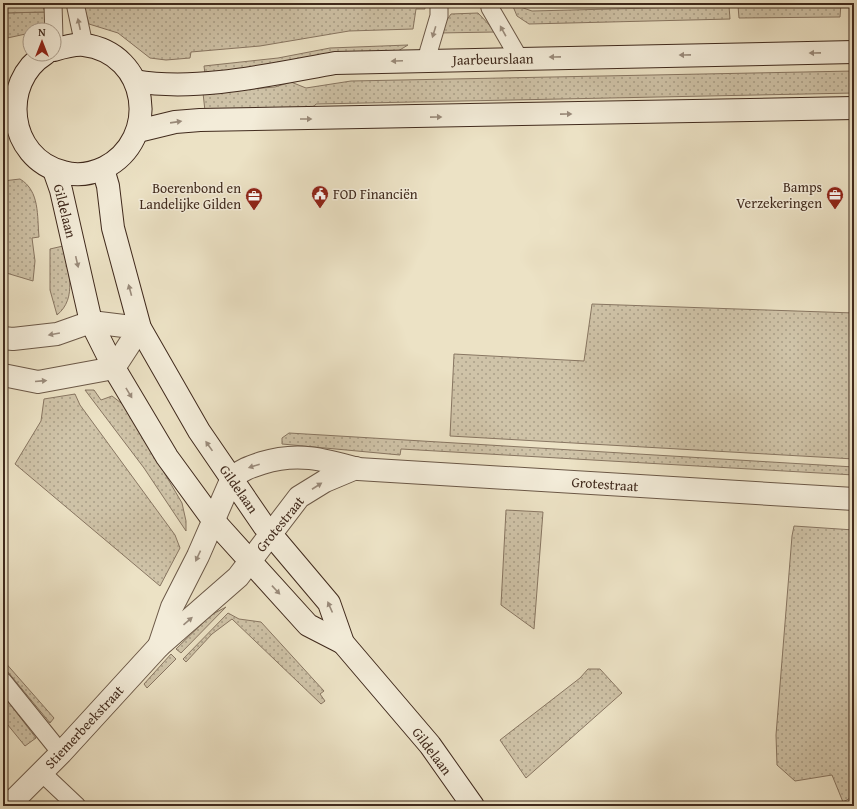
<svg xmlns="http://www.w3.org/2000/svg" width="857" height="809" font-family="'Gentium Book Plus',serif">
	<style>
		.grass { fill: url(#grass-dots); stroke: #887662 }
		.forest { fill: url(#forest-crowns); stroke: #887662 }
		.lines { fill: none; stroke-linecap: round; stroke-linejoin: round }
		.lane-casing { stroke: #6b5847; stroke-width: 19 }
		.street-casing { stroke: #6b5847; stroke-width: 24 }
		.secondary-casing { stroke: #402a1d; stroke-width: 24 }
		.lane { stroke: #f3ecd9; stroke-width: 17 }
		.street { stroke: #f3ecd9; stroke-width: 22 }
		.secondary { stroke: #f3ecd9; stroke-width: 22 }
		.oneway { fill: #9a8b7b }
		.labels { text-anchor: middle; stroke-width: 3; stroke-linejoin: round; paint-order: stroke }
		.street-label { font-size: 14px; fill: #402a1d; stroke: #f3ecd9 }
		.poi-label { font-size: 14px; fill: #402a1d; stroke: #f3ecd9; text-anchor: end }
	</style>
	<defs>
		<pattern id="grass-dots" width="8" height="8" patternUnits="userSpaceOnUse"><rect width="8" height="8" fill="#cfc3a8"/><path d="M2 2h.1M6 6h.1" fill="none" stroke="#a99f88" stroke-width="1.8" stroke-linecap="round"/></pattern>
		<pattern id="forest-crowns" width="20" height="18" patternUnits="userSpaceOnUse"><rect width="20" height="18" fill="#cfc3a8"/><path d="M2 6a3 3 0 1 1 6 0M12 15a3 3 0 1 1 6 0" fill="none" stroke="#a99f88"/></pattern>
	</defs>
	<rect width="100%" height="100%" fill="#ece2c5"/>
	<filter id="stains"><feTurbulence type="fractalNoise" baseFrequency=".005" numOctaves="4"/><feColorMatrix values="0 0 0 0 .2 0 0 0 0 .09 0 0 0 0 .02 0 0 0 .5 -.17"/></filter>
	<radialGradient id="worn" r=".72"><stop offset=".6" stop-color="#630" stop-opacity="0"/><stop offset="1" stop-color="#630" stop-opacity=".3"/></radialGradient>
	<!-- grass -->
	<g class="grass">
		<path d="M83 3H424L425 9H416L413 29 349 31 260 46 191 52 190 58 166 60 150 58 118 33 89 24Z"/>
		<path d="M841 3 840 17 739 18 738 6Z"/>
		<path d="M512 4 532 11 729 6 730 19 529 24 517 16Z"/>
		<path d="M45 12 47 28 30 30V33L3 39V13Z"/>
		<path d="M478 13 496 32 438 33 451 14Z"/>
		<path d="M408 45 398 51 205 74 204 66 278 58 330 48Z"/>
		<path d="M854 71V93L316 104 309 112 205 111 203 93 275 87 291 82 306 88 351 81Z"/>
		<path d="M20 179C40 191 37 216 39 237L32 238 35 261 33 281 3 272V181Z"/>
		<path d="M63 246C68 269 78 298 57 315L50 290V249Z"/>
		<path d="M592 304 854 313V459L450 436 454 354 584 361Z"/>
		<path d="M85 390H94L101 400 112 396 125 406 182 503 186 521V531L144 468Z"/>
		<path d="M75 394 80 405 175 535 180 548 160 586 15 464 41 421 44 399Z"/>
		<path d="M289 433 854 467V475L401 449 400 455 282 444V438Z"/>
		<path d="M506 510 543 512 534 629 501 605Z"/>
		<path d="M794 526 854 530V796L843 802 832 775 795 781 777 765 776 735 792 536Z"/>
		<path d="M226 607 181 653 176 649 211 615Z"/>
		<path d="M228 613 239 619 261 622 324 691 320 694 325 701 321 704 232 619 212 634 186 662 183 659Z"/>
		<path d="M171 654 176 659 147 688 144 684Z"/>
		<path d="M3 660 54 718 50 723 3 666Z"/>
		<path d="M588 669H600L622 693 526 778 500 740 580 678Z"/>
		<path d="M3 695 36 738 25 746 3 719Z"/>
	</g>
	<!-- forest -->
	<path class="forest" d="M3 3H41L45 12 3 13Z"/>
	<g class="lines">
		<!-- lane casing -->
		<g class="lane-casing">
			<g id="lane">
				<path d="M53 3 54 39"/>
				<path d="M75 3 84 45"/>
				<path d="M489 3 490 8 519 58"/>
				<path d="M426 60 439 16V3"/>
				<path d="M3 681 61 753"/>
				<path d="M41 772 77 806"/>
			</g>
		</g>
		<!-- street casing -->
		<g class="street-casing">
			<g id="street">
				<path d="M3 338 13 339 57 334 91 322 140 328 114 368 38 382 3 375"/>
				<path d="M159 646 172 607 198 556 232 478C241 470 250 467 262 463 297 452 323 459 358 469L854 499"/>
				<path d="M8 806 61 753 159 646 238 577 299 497 325 481 356 468"/>
			</g>
		</g>
		<!-- secondary casing -->
		<g class="secondary-casing">
			<g id="secondary">
				<path d="M45 54C0 82 7 158 63 172 76 176 91 174 104 168 161 139 149 53 84 45 74 44 64 47 54 50"/>
				<path d="M135 81C197 92 273 74 335 63L854 52"/>
				<path d="M138 131 175 122 200 120 854 108"/>
				<path d="M103 169 108 186 113 228 140 328 199 431 264 526 329 603 343 643 430 745 473 806"/>
				<path d="M54 170 61 190 91 322 114 368 167 457 213 520 308 625 343 643"/>
			</g>
		</g>
		<!-- lane -->
		<use href="#lane" class="lane"/>
		<!-- street -->
		<use href="#street" class="street"/>
		<!-- secondary -->
		<use href="#secondary" class="secondary"/>
	</g>
	<!-- one-way arrows -->
	<defs><path id="oneway-solid" d="M-6-.8H1V-3.2L6.5 0L1 3.2V.8H-6Z"/></defs>
	<g class="oneway">
		<use href="#oneway-solid" transform="translate(79 24) rotate(-102)"/>
		<use href="#oneway-solid" transform="translate(503 31) rotate(-119)"/>
		<use href="#oneway-solid" transform="translate(434 32) rotate(107)"/>
		<use href="#oneway-solid" transform="translate(815 53) rotate(179)"/>
		<use href="#oneway-solid" transform="translate(685 55) rotate(179)"/>
		<use href="#oneway-solid" transform="translate(555 57) rotate(179)"/>
		<use href="#oneway-solid" transform="translate(397 61) rotate(178)"/>
		<use href="#oneway-solid" transform="translate(566 114) rotate(-1)"/>
		<use href="#oneway-solid" transform="translate(436 117) rotate(-1)"/>
		<use href="#oneway-solid" transform="translate(306 119)"/>
		<use href="#oneway-solid" transform="translate(176 122) rotate(-8)"/>
		<use href="#oneway-solid" transform="translate(77 262) rotate(77)"/>
		<use href="#oneway-solid" transform="translate(130 290) rotate(-105)"/>
		<use href="#oneway-solid" transform="translate(54 334) rotate(170)"/>
		<use href="#oneway-solid" transform="translate(41 381) rotate(-5)"/>
		<use href="#oneway-solid" transform="translate(129 393) rotate(59)"/>
		<use href="#oneway-solid" transform="translate(209 446) rotate(-125)"/>
		<use href="#oneway-solid" transform="translate(254 466) rotate(163)"/>
		<use href="#oneway-solid" transform="translate(317 486) rotate(-33)"/>
		<use href="#oneway-solid" transform="translate(198 556) rotate(115)"/>
		<use href="#oneway-solid" transform="translate(276 590) rotate(47)"/>
		<use href="#oneway-solid" transform="translate(330 607) rotate(-114)"/>
		<use href="#oneway-solid" transform="translate(188 621) rotate(-41)"/>
	</g>
	<!-- icons -->
	<defs>
		<g id="civic-pin" transform="scale(0.9)"><path d="M0 17L-7.5 6A9.5 9.5 0 1 1 7.5 6Z" fill="#8f2418" stroke="#f3ecd9"/><path d="M-.6-6.5H3V-4.5H.6V-3L4-1V1h2V6H-6V1h2V-1L-.6-3ZM-1.2 2.5V6h2.4V2.5Z" fill="#fff"/></g>
		<g id="office-pin" transform="scale(0.9)"><path d="M0 17L-7.5 6A9.5 9.5 0 1 1 7.5 6Z" fill="#8f2418" stroke="#f3ecd9"/><path d="M-6-3h4V-5.5h4V-3h4V5H-6ZM-1-4.5V-3h2v-1.5ZM-6 0V1H6V0Z" fill="#fff"/></g>
	</defs>
	<g fill-rule="evenodd">
		<use href="#civic-pin" x="320" y="194"/>
		<use href="#office-pin" x="835" y="195"/>
		<use href="#office-pin" x="254" y="196"/>
	</g>
	<g class="labels">
		<!-- street labels -->
		<g class="street-label">
			<text transform="translate(493 59) rotate(-1)" y="5">Jaarbeurslaan</text>
			<text transform="translate(65 211) rotate(76)" y="5">Gildelaan</text>
			<text transform="translate(605 484) rotate(4)" y="5">Grotestraat</text>
			<text transform="translate(239 489) rotate(55)" y="5">Gildelaan</text>
			<text transform="translate(280 524) rotate(-51)" y="5">Grotestraat</text>
			<text transform="translate(84 727) rotate(-47)" y="5">Stiemerbeekstraat</text>
			<text transform="translate(432 751) rotate(53)" y="5">Gildelaan</text>
		</g>
		<!-- poi labels -->
		<g class="poi-label">
			<text x="822" y="192">Bamps<tspan x="822" dy="16">Verzekeringen</tspan></text>
			<text x="241" y="193">Boerenbond en<tspan x="241" dy="16">Landelijke Gilden</tspan></text>
			<text x="333" y="199" text-anchor="start">FOD Financiën</text>
		</g>
	</g>
	<!-- margin -->
	<rect width="857" height="809" fill="none" stroke="#ece2c5" stroke-width="16"/>
	<rect x="4" y="4" width="849" height="801" fill="none" stroke="#402a1d" stroke-width="2"/>
	<rect x="8" y="8" width="841" height="793" fill="none" stroke="#402a1d"/>
	<!-- north arrow -->
	<g transform="translate(42 42)"><circle r="19" fill="#f3ecd9" stroke="#ab9e8e"/>
	<path d="M0-3L7 15L0 10L-7 15Z" fill="#8f2418"/>
	<text y="-6" font-size="11" font-weight="bold" text-anchor="middle" fill="#402a1d">N</text>
	</g>
	<rect width="100%" height="100%" filter="url(#stains)"/>
	<rect width="100%" height="100%" fill="url(#worn)"/>
</svg>
